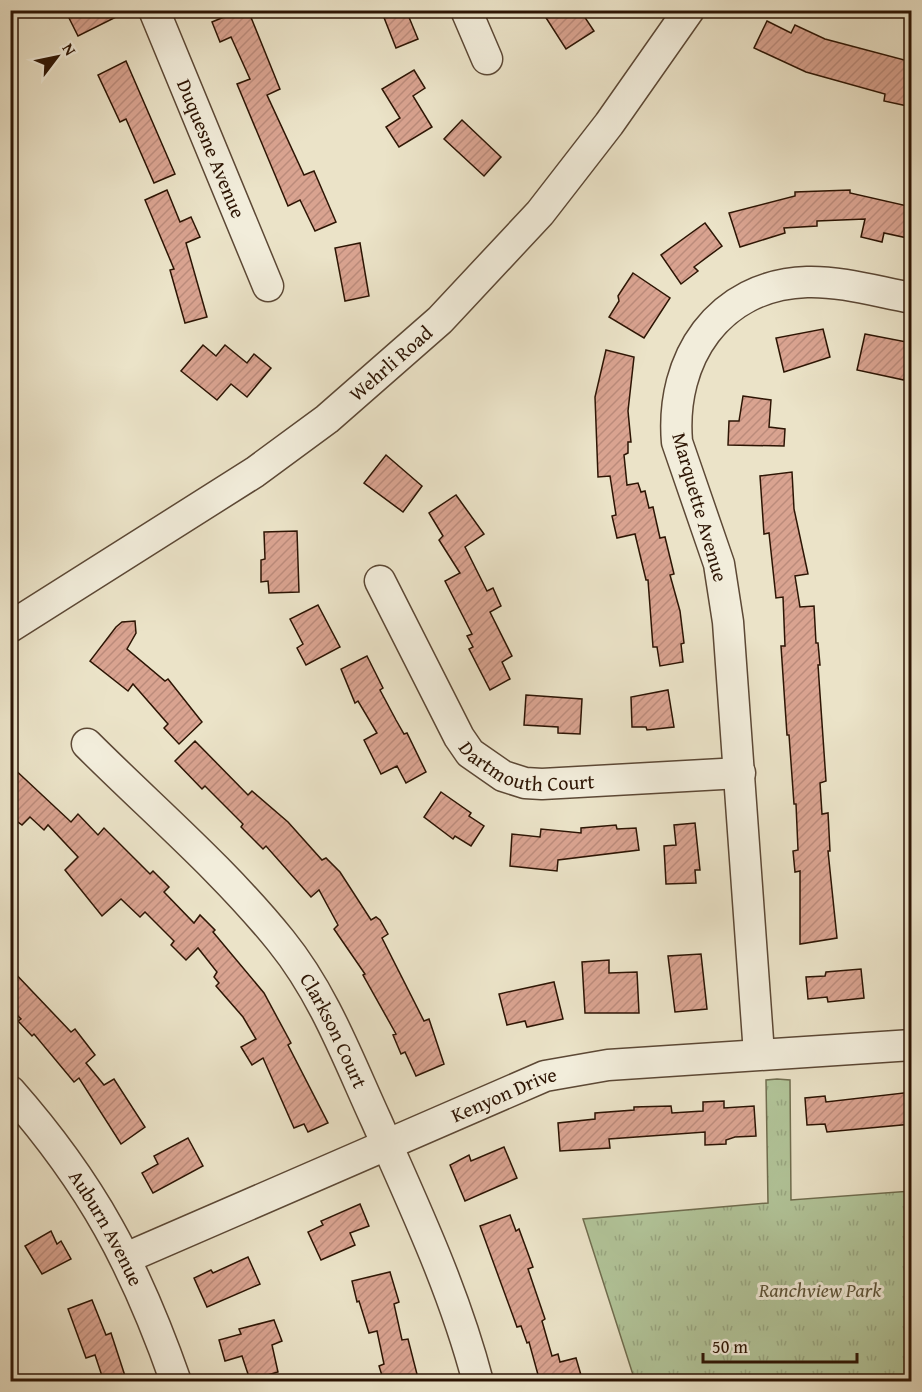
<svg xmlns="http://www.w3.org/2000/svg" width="922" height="1392" font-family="'Gentium Book Plus',serif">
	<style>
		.grass { fill: url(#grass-tufts); stroke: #706d4f; stroke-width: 1.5 }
		.building { fill: url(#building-hatch); stroke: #2d1504; stroke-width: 1.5 }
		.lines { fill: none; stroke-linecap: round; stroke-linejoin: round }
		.minor-casing { stroke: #5c4835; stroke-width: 33 }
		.minor { stroke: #f2eddb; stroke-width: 30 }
		.labels { text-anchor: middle; stroke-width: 6; stroke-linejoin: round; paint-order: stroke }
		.street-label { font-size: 20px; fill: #2d1504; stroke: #f2eddb }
		.park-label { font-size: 20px; font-style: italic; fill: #5c5338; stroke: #f2eddb }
	</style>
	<defs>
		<pattern id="grass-tufts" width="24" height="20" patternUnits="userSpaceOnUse" patternTransform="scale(1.5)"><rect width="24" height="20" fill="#b2c59a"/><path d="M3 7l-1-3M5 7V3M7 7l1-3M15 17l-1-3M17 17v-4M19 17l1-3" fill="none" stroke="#99a883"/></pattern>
		<pattern id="building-hatch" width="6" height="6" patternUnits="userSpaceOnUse" patternTransform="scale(1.5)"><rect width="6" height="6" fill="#d9a390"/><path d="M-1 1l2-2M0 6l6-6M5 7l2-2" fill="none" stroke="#bb8b7b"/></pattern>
	</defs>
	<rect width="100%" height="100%" fill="#ebe3c8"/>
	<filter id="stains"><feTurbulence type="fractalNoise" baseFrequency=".00333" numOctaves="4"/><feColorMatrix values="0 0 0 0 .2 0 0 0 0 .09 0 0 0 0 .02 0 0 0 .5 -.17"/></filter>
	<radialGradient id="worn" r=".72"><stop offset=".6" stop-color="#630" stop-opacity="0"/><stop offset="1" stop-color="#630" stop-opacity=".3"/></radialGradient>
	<!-- grass -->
	<path class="grass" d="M777 1079 790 1080 791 1200 911 1191V1381H635L583 1219 768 1203 766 1080Z"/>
	<!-- building -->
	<g class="building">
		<path d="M65 10H130L78 36Z"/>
		<path d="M221 10H248L280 89 267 95 304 175 314 171 336 222 315 231 300 200 288 206 237 84 250 79 231 37 220 42 212 22 224 17Z"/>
		<path d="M381 10H406L418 39 396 48Z"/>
		<path d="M541 10H580L594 31 566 49Z"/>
		<path d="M767 21 791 33 795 25 825 39 912 62V107L884 101 885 94 806 72 754 48Z"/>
		<path d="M126 61 175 174 154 183 126 119 120 122 98 75Z"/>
		<path d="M414 70 425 88 413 96 432 127 399 147 386 127 400 118 382 89Z"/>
		<path d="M462 120 501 157 484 176 444 139Z"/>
		<path d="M167 190 180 222 191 217 200 237 186 243 207 317 185 323 170 270 174 269 145 200Z"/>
		<path d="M850 190V193L912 207V239L884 233 882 242 861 237 865 219 817 221V226L784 228 785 233 740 247 729 213 795 196V192Z"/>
		<path d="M705 223 722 246 694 267 698 271 681 284 661 255Z"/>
		<path d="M360 243 369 296 345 301 335 248Z"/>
		<path d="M633 273 670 298 644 338 609 317 619 301 618 296Z"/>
		<path d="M823 329 830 357 784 372 776 338Z"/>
		<path d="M865 334 912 343 904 380 857 370Z"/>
		<path d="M203 345 216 356 225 345 247 363 254 354 271 368 247 397 231 384 217 400 181 371Z"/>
		<path d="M606 350 634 357 628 411 631 442H628V453L624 455 627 485 638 483 641 492 645 491 649 508 653 507 660 538 665 537 674 574 670 575 680 611 684 643 681 644 683 662 660 666 657 647H653L648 580H646L635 534 617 538 612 516 616 515 610 476 598 477 595 397Z"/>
		<path d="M743 396 771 400 769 427 785 429 784 446 728 445 729 421H739Z"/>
		<path d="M386 455 422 486 403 512 364 483Z"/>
		<path d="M792 472 794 509 808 574 795 576 800 607 814 606 816 643H818L820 665H818L826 781 820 783 822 814 828 813 830 851H828L837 938 800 944V871L795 872 793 851 798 850 796 804H794L789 735H787L781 646H785L783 597 776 598 769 533 764 534 760 476Z"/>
		<path d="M456 495 484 534 465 547 487 591 493 588 501 606 490 612 512 656 502 662 510 679 490 690 469 649 473 647 467 636 472 634 445 581 460 573 439 540 443 536 429 513Z"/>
		<path d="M297 531 299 592 269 593 268 581 261 582V560L265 559 264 532Z"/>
		<path d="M318 605 340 647 306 665 297 648 303 644 290 619Z"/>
		<path d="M135 621 136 633 127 649 165 681 168 679 202 722 179 744 164 728 168 724 133 684 128 691 90 661 116 627 122 622Z"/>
		<path d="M367 656 383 688 380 690 396 720 404 734 407 733 426 772 406 783 397 766 381 774 364 740 377 733 358 701 355 703 341 669Z"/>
		<path d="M668 690 674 727 647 730 646 727H632L631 697Z"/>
		<path d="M526 695 582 699 580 734 558 733V727L524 725Z"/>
		<path d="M195 741 248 795 252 791 288 822 322 860 326 858 340 872 371 920 376 917 380 920 388 934 382 938 424 1021 429 1019 444 1064 416 1076 405 1052 401 1054 393 1035 396 1034 363 975 365 974 334 929 338 925 319 890 311 897 266 846 263 849 241 827 243 824 205 786 202 789 175 761Z"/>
		<path d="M10 765 71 822 78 814 98 835 104 828 150 874 153 871 169 887 164 892 194 923 200 915 215 930 213 932 264 993 291 1043 288 1045 328 1123 308 1132 304 1124 294 1128 263 1058 252 1065 241 1047 256 1039 243 1017 216 986 219 983 214 977 217 972 198 948 186 960 171 945 174 941 145 912 140 917 121 899 102 916 65 870 78 857 48 825 44 830 30 817 22 825 10 816Z"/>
		<path d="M441 792 471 813 469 816 484 826 471 846 455 836 453 839 424 817Z"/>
		<path d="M695 823 700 870H695L696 883 666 884 664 846 676 845 674 825Z"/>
		<path d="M616 825 617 829 636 828 639 850 558 860 557 871 510 866 512 834 540 837 541 829 581 833V828Z"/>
		<path d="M701 954 707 1009 675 1012 668 956Z"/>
		<path d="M609 960V973L637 972 639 1013H585L582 962Z"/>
		<path d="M10 968 71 1032 75 1029 95 1055 86 1063 104 1085 114 1079 145 1127 121 1144 79 1078 74 1082 34 1034 32 1036 18 1021 21 1019 10 1008Z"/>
		<path d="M861 969 864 998 828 1002 827 997 808 999 806 977 825 976 826 972Z"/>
		<path d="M554 982 563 1019 527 1027 525 1021 507 1025 499 994Z"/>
		<path d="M912 1092V1124L827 1132 825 1124 807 1125 805 1098 825 1096 826 1102Z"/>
		<path d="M724 1101V1108L754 1106 756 1136 735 1137 726 1140V1144L705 1145V1132L609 1139 610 1148 560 1151 558 1123 595 1119V1113L634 1110V1107L671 1106 672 1113 703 1111V1102Z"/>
		<path d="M188 1138 203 1166 153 1193 142 1173 158 1164 154 1156Z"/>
		<path d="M504 1147 517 1178 465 1201 450 1165 469 1155 471 1161Z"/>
		<path d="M360 1204 369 1226 350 1233 355 1245 321 1260 308 1232 323 1225 321 1221Z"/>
		<path d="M510 1215 516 1231 519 1229 533 1267 528 1269 545 1319 542 1321 552 1356 558 1354 560 1362 576 1358 583 1382H540L529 1342 527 1343 521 1326 517 1327 480 1226Z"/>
		<path d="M51 1231 57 1244 61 1241 71 1259 42 1274 25 1246Z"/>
		<path d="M248 1257 260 1284 207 1307 194 1278 211 1270 213 1273Z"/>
		<path d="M390 1272 399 1302 394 1304 402 1340 408 1339 419 1382H384L379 1366 384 1364 377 1331 369 1333 359 1301 357 1302 352 1281Z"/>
		<path d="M92 1300 106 1335 111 1333 127 1382H104L95 1355 86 1358 68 1309Z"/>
		<path d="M274 1320 282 1341 272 1345 278 1372 250 1380 242 1356 225 1361 219 1340 241 1334 239 1329Z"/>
	</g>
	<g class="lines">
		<!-- minor casing -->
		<g class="minor-casing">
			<g id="minor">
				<path id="s1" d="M154 10 268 286"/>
				<path d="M466 10 487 59"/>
				<path id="s2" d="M380 581 459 737 470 753 503 776 525 783 542 784 740 773"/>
				<path id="s3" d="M10 627 255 472 327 419 440 320 540 213 609 124 689 10"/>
				<path id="s4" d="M87 744C152 809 223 869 281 941 324 994 348 1059 376 1120 414 1206 454 1290 478 1382"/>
				<path d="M759 1054 728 622 719 564 677 442C670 359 718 285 807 282 842 281 878 292 912 298"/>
				<path id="s5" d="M10 1091C92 1184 135 1265 176 1382"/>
				<path id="s6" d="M126 1258 545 1076 608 1065 912 1045"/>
			</g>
		</g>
		<!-- minor -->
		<use href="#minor" class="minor"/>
	</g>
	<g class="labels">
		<!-- street labels -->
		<g class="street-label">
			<text dy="7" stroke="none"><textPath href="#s1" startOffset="150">Duquesne Avenue</textPath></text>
			<text dy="7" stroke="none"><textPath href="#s3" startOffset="464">Wehrli Road</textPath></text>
			<text transform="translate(700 507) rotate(74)" y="7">Marquette Avenue</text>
			<text dy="7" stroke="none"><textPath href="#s2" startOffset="255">Dartmouth Court</textPath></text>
			<text dy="7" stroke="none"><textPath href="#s4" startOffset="381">Clarkson Court</textPath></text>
			<text dy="7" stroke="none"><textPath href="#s6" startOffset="412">Kenyon Drive</textPath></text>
			<text dy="7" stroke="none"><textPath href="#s5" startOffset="168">Auburn Avenue</textPath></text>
		</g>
		<!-- park labels -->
		<g class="park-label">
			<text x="820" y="1297">Ranchview Park</text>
		</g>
	</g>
	<!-- margin -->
	<rect width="922" height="1392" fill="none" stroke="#ebe3c8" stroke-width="36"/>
	<rect x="12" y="12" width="898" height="1368" fill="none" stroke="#2d1504" stroke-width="3"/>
	<rect x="18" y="18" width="886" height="1356" fill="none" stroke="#2d1504" stroke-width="1.5"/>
	<!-- north arrow -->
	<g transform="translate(57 57) rotate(58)" stroke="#f2eddb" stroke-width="4.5" paint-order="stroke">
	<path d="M0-4.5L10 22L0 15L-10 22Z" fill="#2d1504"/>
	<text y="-9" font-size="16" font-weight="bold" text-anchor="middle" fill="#2d1504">N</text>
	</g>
	<!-- scale -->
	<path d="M703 1353v9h154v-9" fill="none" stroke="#2d1504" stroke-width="3"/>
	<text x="712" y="1353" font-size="18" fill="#2d1504" stroke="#f2eddb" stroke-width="4.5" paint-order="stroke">50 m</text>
	<rect width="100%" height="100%" filter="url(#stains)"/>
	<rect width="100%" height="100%" fill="url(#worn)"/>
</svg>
